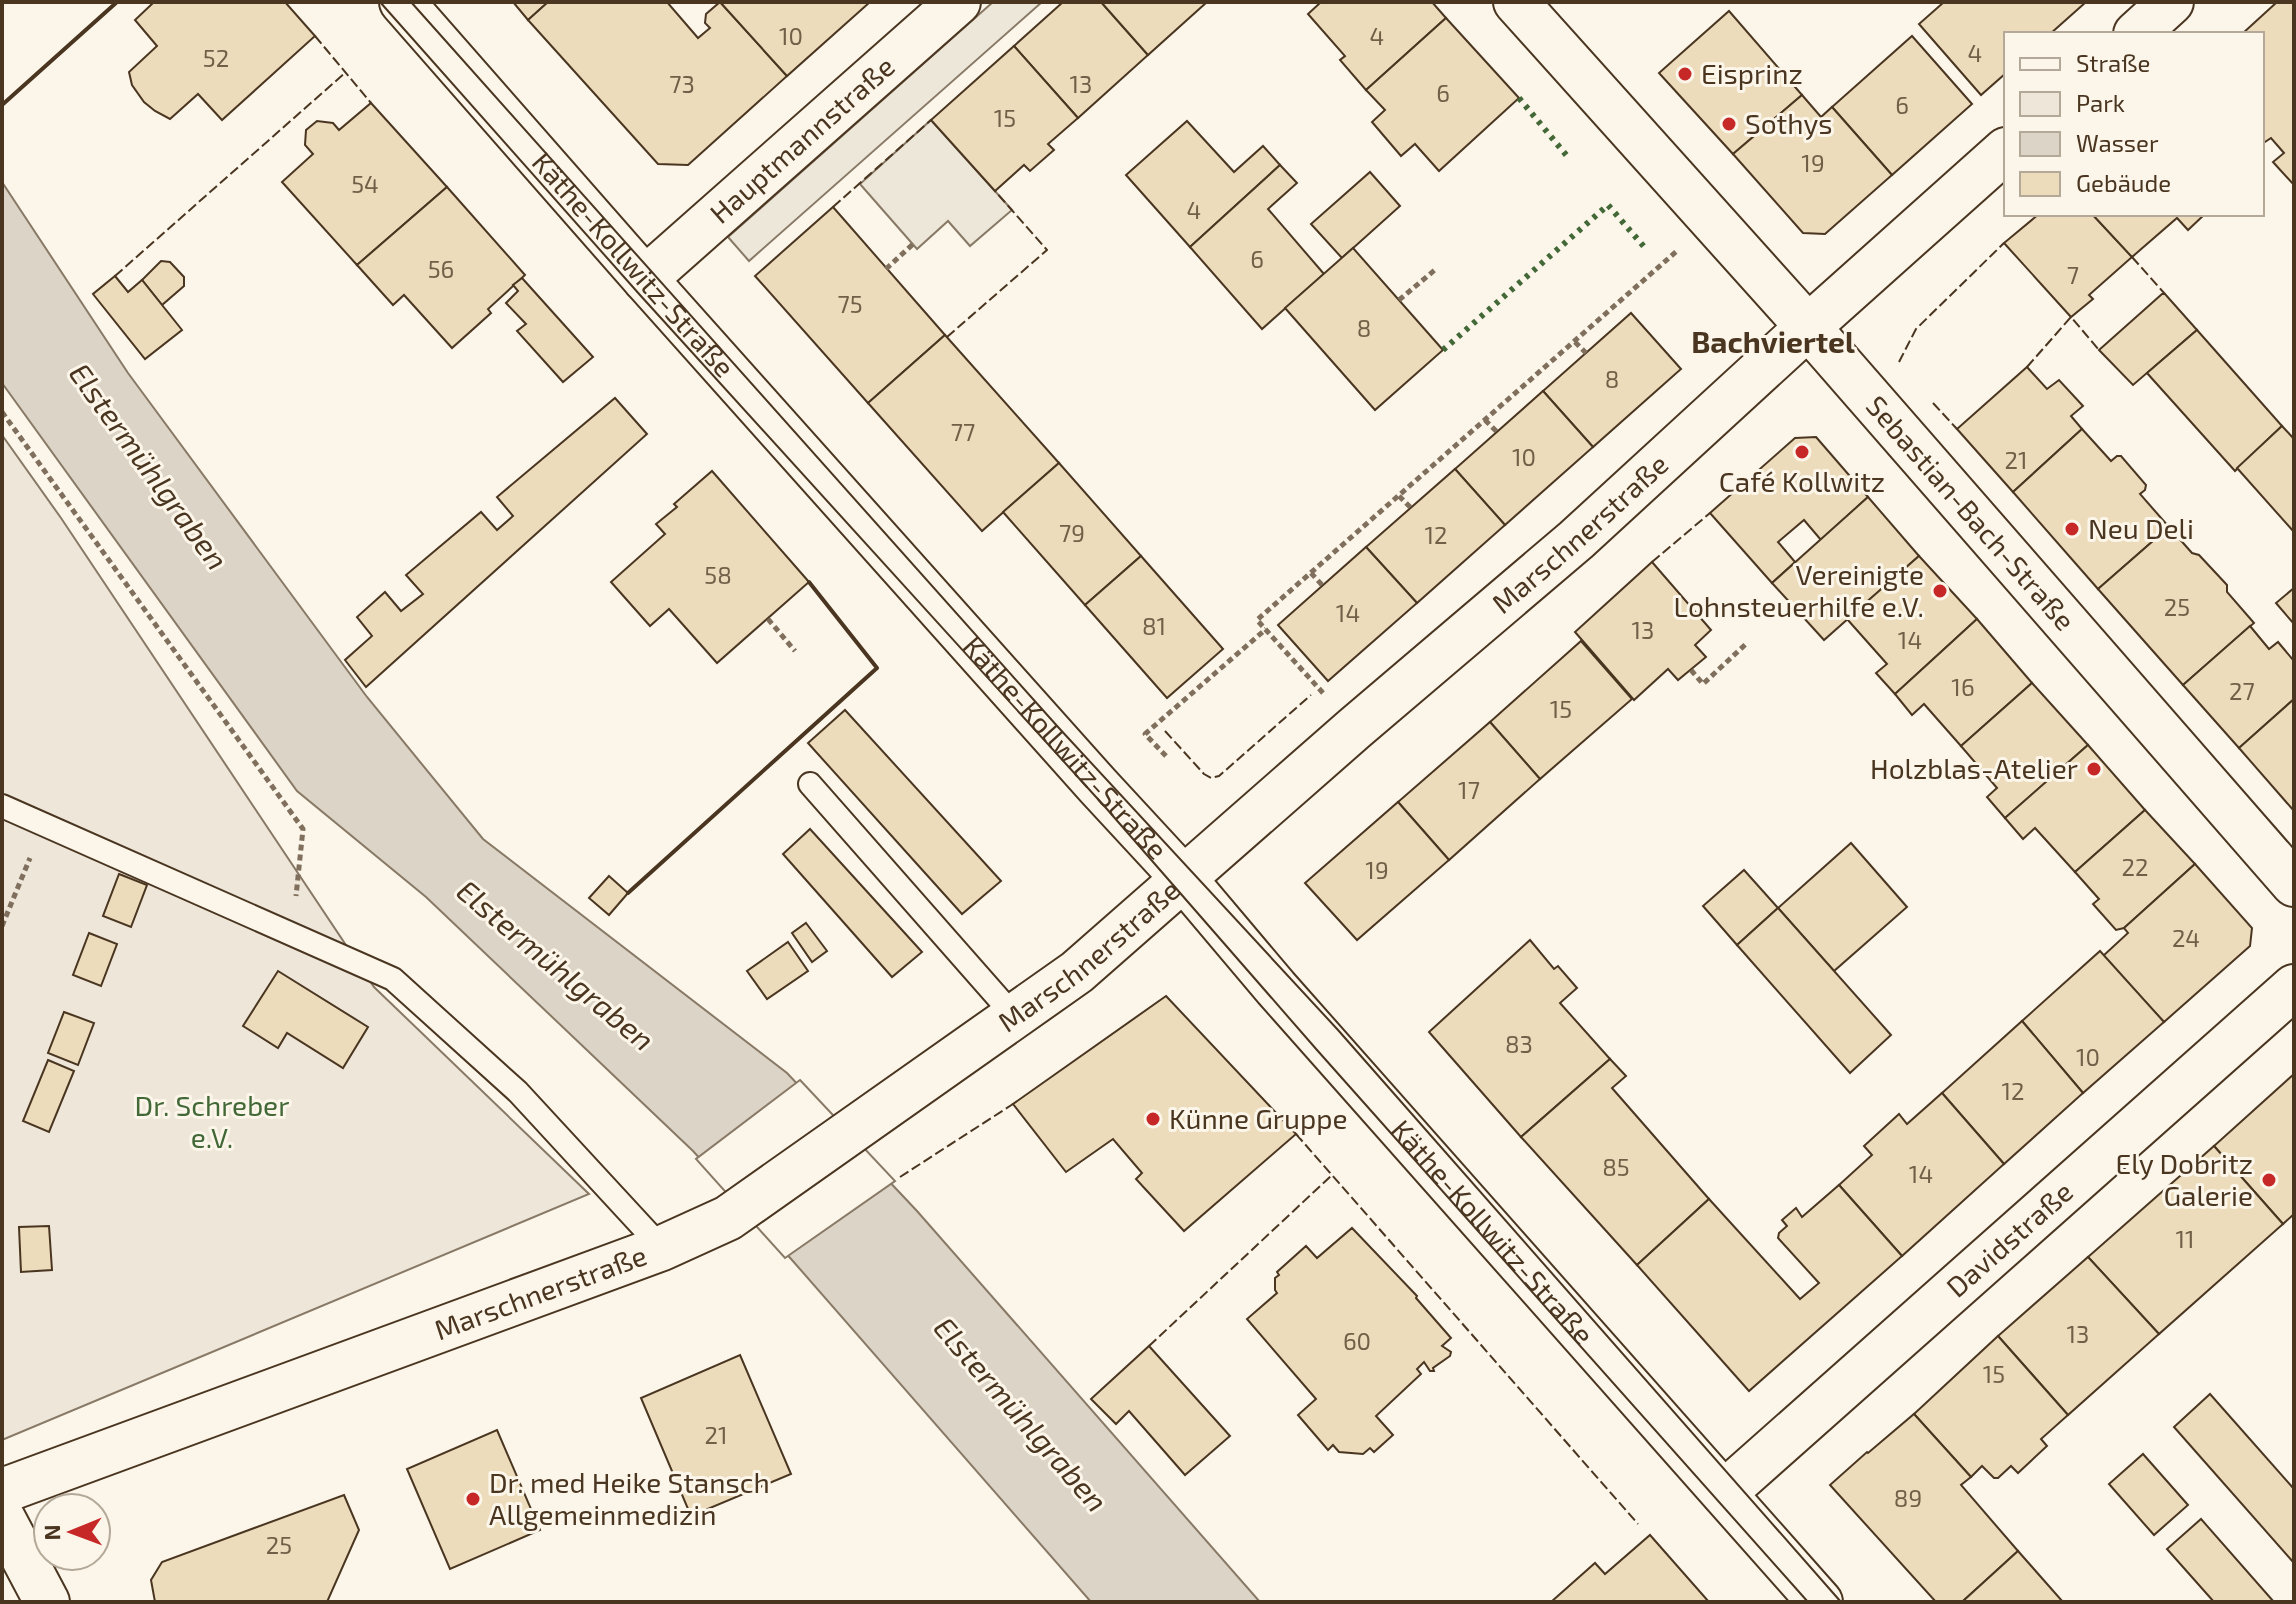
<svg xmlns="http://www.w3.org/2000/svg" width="2296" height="1604" font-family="'Exo 2',sans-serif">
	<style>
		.green { fill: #ede6d9; stroke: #887966; stroke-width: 2 }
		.parking { fill: #ede7d9; stroke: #887966; stroke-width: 2 }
		.water { fill: #dcd4c6; stroke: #887966; stroke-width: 2 }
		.pier { fill: #fbf6e9; stroke: #887966; stroke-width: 2 }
		.building { fill: #ecdcbc; stroke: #4a3520; stroke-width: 2 }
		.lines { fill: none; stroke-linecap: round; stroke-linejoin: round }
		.lane-casing { stroke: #4a3520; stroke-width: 26 }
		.street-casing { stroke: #4a3520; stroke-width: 48 }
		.secondary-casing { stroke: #4a3520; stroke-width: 48 }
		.path { stroke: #7f6f5c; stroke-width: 5; stroke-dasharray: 6 4; stroke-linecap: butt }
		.lane { stroke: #fbf6e9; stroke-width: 22 }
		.street { stroke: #fbf6e9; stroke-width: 44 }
		.secondary { stroke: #fbf6e9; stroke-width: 44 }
		.tram { stroke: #4a3520; stroke-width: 2 }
		.hedge { stroke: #436837; stroke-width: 6; stroke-dasharray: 4 6; stroke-linecap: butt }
		.fence { stroke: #4a3520; stroke-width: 2; stroke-dasharray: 10 4; stroke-linecap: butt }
		.wall { stroke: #4a3520; stroke-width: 4 }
		.poi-dot { fill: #c62828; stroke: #fbf6e9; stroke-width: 3 }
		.labels { text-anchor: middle; stroke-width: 6; stroke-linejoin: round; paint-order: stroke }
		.number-label { font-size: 24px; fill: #725f47 }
		.poi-label { font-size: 28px; fill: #4a3520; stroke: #fbf6e9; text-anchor: start }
		.street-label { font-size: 28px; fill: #4a3520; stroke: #fbf6e9 }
		.park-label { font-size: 28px; fill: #436837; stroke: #fbf6e9 }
		.neighbourhood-label { font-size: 30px; font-weight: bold; fill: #4a3520; stroke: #fbf6e9 }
		.water-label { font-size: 30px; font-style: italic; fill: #4a3520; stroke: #fbf6e9 }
	</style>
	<rect width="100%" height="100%" fill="#fbf6e9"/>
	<!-- green -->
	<path class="green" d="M2 435 61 518 374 987 589 1194 2 1440Z"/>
	<!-- parking -->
	<g class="parking">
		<path d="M993 2H1042L749 261 728 237Z"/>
		<path d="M931 120 1012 210 970 246 948 221 917 249 860 184Z"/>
	</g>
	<!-- water -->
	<path class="water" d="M2 182 128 373 367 697 483 839 787 1073 917 1211 1260 1602H1091L792 1260 693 1151 426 897 297 791 2 383Z"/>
	<!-- pier -->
	<path class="pier" d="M800 1080 895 1181 785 1258 696 1159Z"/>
	<!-- building -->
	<g class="building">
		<path d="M154 2H285L315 36 222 120 198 94 170 119 155 111 144 102 132 85 129 72 157 46 135 20Z"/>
		<path d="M513 2H548L528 20Z"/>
		<path d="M548 2H667L698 38 710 28 705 23 706 14 720 2 787 76 688 165 658 164 528 20Z"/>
		<path d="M720 2H870L787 76Z"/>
		<path d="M1063 2H1101L1148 55 1078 118 1014 46Z"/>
		<path d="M1101 2H1207L1148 55Z"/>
		<path d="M1321 2H1432L1446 18 1366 90 1340 60 1345 56 1308 14Z"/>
		<path d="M1944 2H2086L2050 34H2006V73L1981 95 1919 24Z"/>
		<path d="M2277 2H2294V185L2273 162 2284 153 2271 138 2262 144V34H2242Z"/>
		<path d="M1729 11 1802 95 1733 154 1659 73Z"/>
		<path d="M1446 18 1519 98 1439 171 1415 144 1401 156 1372 122 1385 110 1366 90Z"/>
		<path d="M1912 36 1972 104 1892 175 1832 107Z"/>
		<path d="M1014 46 1078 118 1048 144 1054 150 1030 171 1024 165 995 191 931 120Z"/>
		<path d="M1802 95 1821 117 1832 107 1892 175 1825 234 1803 233 1733 154Z"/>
		<path d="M371 103 447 187 357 265 282 182 313 154 305 145 306 130 317 121 333 123 339 130Z"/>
		<path d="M1187 121 1234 172 1263 146 1280 165 1190 247 1126 175Z"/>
		<path d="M1280 165 1297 183 1268 209 1324 274 1262 329 1190 247Z"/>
		<path d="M1370 172 1400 206 1342 258 1311 224Z"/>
		<path d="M447 187 525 275 488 309 491 313 452 348 404 295 393 305 357 265Z"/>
		<path d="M833 207 945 335 868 403 755 276Z"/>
		<path d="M2039 214H2092L2132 257 2089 295 2093 299 2071 317 2004 243Z"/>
		<path d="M2092 214H2205L2188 230 2177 218 2132 257Z"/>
		<path d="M1353 248 1443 350 1375 410 1285 308Z"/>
		<path d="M161 261 170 262 184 277V286L162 305 142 280Z"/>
		<path d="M115 276 128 292 142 280 182 330 145 359 93 294Z"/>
		<path d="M522 278 593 357 563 382 517 331 526 324 506 303 518 291 513 285Z"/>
		<path d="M2162 294H2165L2197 330 2133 385 2099 350Z"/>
		<path d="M1631 313 1681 369 1593 447 1543 391Z"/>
		<path d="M2197 330 2282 426 2235 471 2147 373Z"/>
		<path d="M945 335 1059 463 982 531 868 403Z"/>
		<path d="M2027 367 2047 389 2059 380 2083 406 2071 416 2082 429 2013 492 1957 429Z"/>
		<path d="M1543 391 1593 447 1505 525 1455 469Z"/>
		<path d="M615 398 647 434 366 687 345 660 372 636 357 617 385 592 401 611 423 594 406 575 481 512 497 530 513 516 497 497Z"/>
		<path d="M2282 426 2294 439V532L2237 468Z"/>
		<path d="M2082 429 2111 461 2117 456H2121L2146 485 2145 490 2140 494 2169 527 2098 589 2013 492Z"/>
		<path d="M1816 437 1868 497 1821 540 1804 520 1778 542 1795 562 1772 583 1710 513 1795 438Z"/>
		<path d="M1059 463 1141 556 1085 605 1003 512Z"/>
		<path d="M1455 469 1505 525 1417 603 1366 547Z"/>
		<path d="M712 471 809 582 717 663 669 609 650 626 611 582 665 534 656 524 677 507 674 504Z"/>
		<path d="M1868 497 1919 556 1824 640 1772 583Z"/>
		<path d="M2169 527 2192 553 2199 555 2227 585V592L2254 623 2183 685 2098 589Z"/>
		<path d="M1366 547 1417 603 1328 681 1278 625Z"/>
		<path d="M1141 556 1223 649 1167 698 1085 605Z"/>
		<path d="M1919 556 1977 619 1895 694 1876 673 1887 664 1847 619Z"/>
		<path d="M1652 562 1711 630 1695 645 1706 657 1678 680 1668 669 1634 700 1575 632Z"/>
		<path d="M2294 588V624L2276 603Z"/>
		<path d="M1977 619 2032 683 1961 746 1924 704 1912 715 1895 694Z"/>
		<path d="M2250 626 2269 649 2278 642 2294 661V699L2239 748 2183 685Z"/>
		<path d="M1581 641 1632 699 1540 779 1490 722Z"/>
		<path d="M2032 683 2088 745 2005 818 1987 797 1997 788 1961 746Z"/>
		<path d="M2294 699V811L2239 748Z"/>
		<path d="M845 710 1001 881 962 914 808 743Z"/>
		<path d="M1490 722 1540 779 1449 860 1398 802Z"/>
		<path d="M2088 745 2145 810 2075 872 2035 828 2023 839 2005 818Z"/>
		<path d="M1398 802 1449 860 1357 940 1305 883Z"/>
		<path d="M2145 810 2195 864 2124 928 2116 930 2093 904 2099 899 2075 872Z"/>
		<path d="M810 829 922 952 892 977 783 854Z"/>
		<path d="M1851 843 1907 907 1834 971 1778 908Z"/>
		<path d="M2195 864 2252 928 2250 946 2164 1022 2103 956 2128 933 2124 928Z"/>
		<path d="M1744 870 1778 908 1737 945 1703 906Z"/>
		<path d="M119 874 147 885 131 927 103 916Z"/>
		<path d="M609 876 628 893 609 915 589 898Z"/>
		<path d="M1778 908 1891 1035 1850 1073 1737 945Z"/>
		<path d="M806 923 827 951 812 962 792 933Z"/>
		<path d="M89 933 117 944 101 986 73 975Z"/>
		<path d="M1530 940 1554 969 1558 966 1577 988 1560 1003 1610 1059 1521 1137 1429 1032Z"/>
		<path d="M788 942 808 971 767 999 747 971Z"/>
		<path d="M2100 951 2164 1022 2083 1093 2022 1021Z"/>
		<path d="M278 971 368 1027 343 1068 287 1033 278 1048 243 1026Z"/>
		<path d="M1166 996 1296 1134 1184 1231 1136 1179 1142 1173 1113 1139 1066 1172 1013 1104Z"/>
		<path d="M64 1012 94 1023 78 1065 48 1053Z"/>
		<path d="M2022 1021 2083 1093 2004 1164 1942 1093Z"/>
		<path d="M1610 1059 1626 1076 1612 1088 1709 1199 1637 1265 1521 1137Z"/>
		<path d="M48 1060 74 1071 49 1132 23 1121Z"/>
		<path d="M2294 1074V1214L2283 1224 2214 1146Z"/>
		<path d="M1942 1093 2004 1164 1902 1256 1839 1185 1872 1155 1864 1146 1899 1114 1907 1124Z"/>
		<path d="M2214 1146 2283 1224 2159 1334 2088 1257Z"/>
		<path d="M1839 1185 1902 1256 1749 1391 1637 1265 1709 1199 1800 1299 1819 1283 1778 1238 1779 1233 1787 1226 1782 1220 1796 1208 1802 1217Z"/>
		<path d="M49 1226 52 1270 21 1272 19 1227Z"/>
		<path d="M1352 1228 1417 1296 1416 1298 1451 1338 1442 1346 1451 1352 1450 1356 1433 1368 1434 1371H1430L1424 1362 1417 1369 1421 1374 1376 1416 1393 1435 1374 1452 1370 1448 1363 1454 1339 1452 1333 1445 1328 1450 1298 1415 1316 1399 1247 1319 1277 1293 1275 1290V1278L1279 1275 1277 1272 1306 1246 1317 1258Z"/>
		<path d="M2088 1257 2159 1334 2068 1415 1998 1336Z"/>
		<path d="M1998 1336 2068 1415 2041 1439 2047 1446 2018 1473 2011 1466 1998 1478H1994L1982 1466 1971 1477 1914 1414Z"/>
		<path d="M1149 1346 1230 1436 1185 1475 1129 1411 1116 1424 1091 1399Z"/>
		<path d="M740 1355 791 1474 691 1516 641 1398Z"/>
		<path d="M2210 1394 2294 1489V1563L2174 1427Z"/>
		<path d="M1914 1414 1971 1477 1961 1485 2018 1551 1962 1602H1936L1830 1485 1867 1452 1868 1453Z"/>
		<path d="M497 1430 540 1530 450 1569 407 1469Z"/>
		<path d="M2143 1454 2188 1505 2154 1535 2109 1484Z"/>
		<path d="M344 1495 359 1530 327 1602H155L151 1580 162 1562Z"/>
		<path d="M2201 1519 2274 1602H2214L2167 1549Z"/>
		<path d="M1650 1535 1709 1602H1551L1595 1563 1605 1574Z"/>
		<path d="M2018 1551 2063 1602H1962Z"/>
	</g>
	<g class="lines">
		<!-- lane casing -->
		<g class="lane-casing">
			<g id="lane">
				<path d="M810 784 1015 1017"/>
				<path d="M2 806 393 979 518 1092 662 1248"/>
			</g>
		</g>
		<!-- street casing -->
		<g class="street-casing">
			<g id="street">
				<path id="s1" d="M1516 2 1808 327 2294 884"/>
				<path id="s2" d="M645 279 958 2"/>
				<path id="s3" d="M1724 1493 2294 987"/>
				<path d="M2 1517 47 1602"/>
			</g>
		</g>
		<!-- secondary casing -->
		<g class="secondary-casing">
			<g id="secondary">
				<path id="s4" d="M402 2 645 279 1098 786 1184 879 1276 988 1820 1602"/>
				<path d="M2136 34 2171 2"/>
				<path id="s5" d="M2 1491 662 1248 728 1218 1077 972 1355 728 1576 540 1808 327 2006 150"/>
			</g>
		</g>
		<!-- path -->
		<g class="path">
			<path d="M886 269 913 244"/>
			<path d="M1399 300 1436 269"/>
			<path d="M1575 342 1586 353"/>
			<path d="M2 412 303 829 296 896"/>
			<path d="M1485 420 1497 432"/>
			<path d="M1399 496 1411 508"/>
			<path d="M1311 573 1323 586"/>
			<path d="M768 619 795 651"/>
			<path d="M1691 670 1703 684 1748 642"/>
			<path d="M1323 693 1257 620 1678 250"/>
			<path d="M1166 756 1145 734 1266 629"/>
			<path d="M2 926 30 858"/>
		</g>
		<!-- lane -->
		<use href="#lane" class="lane"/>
		<!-- street -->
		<use href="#street" class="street"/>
		<!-- secondary -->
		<use href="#secondary" class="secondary"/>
		<!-- tram -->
		<g class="tram">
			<path d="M380 2 640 295 1106 808 1317 1050 1808 1602"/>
			<path d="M411 2 1058 727 1338 1030 1841 1602"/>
		</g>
		<!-- hedge -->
		<g class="hedge">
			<path d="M1519 98 1567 156"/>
			<path d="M1443 350 1608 205 1646 249"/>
		</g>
		<!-- fence -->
		<g class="fence">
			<path d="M315 36 371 103"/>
			<path d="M833 207 931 120"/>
			<path d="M2132 257 2165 294"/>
			<path d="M115 276 346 72"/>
			<path d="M947 337 1047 250 995 191"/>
			<path d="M1899 362 1916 329 2004 243"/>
			<path d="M2027 367 2071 317 2099 350"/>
			<path d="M1933 403 1957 429"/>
			<path d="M1652 562 1710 513"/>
			<path d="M1165 731 1204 774 1211 778 1219 776 1311 695"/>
			<path d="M1296 1134 1638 1524"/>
			<path d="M900 1177 1013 1104"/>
			<path d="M1149 1346 1332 1175"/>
		</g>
		<!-- wall -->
		<g class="wall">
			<path d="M2 105 117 2"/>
			<path d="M628 893 877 668 809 582"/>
		</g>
	</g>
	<!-- markers -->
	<g class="poi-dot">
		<circle cx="1685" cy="74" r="8"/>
		<circle cx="1729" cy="124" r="8"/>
		<circle cx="1802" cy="452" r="8"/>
		<circle cx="2072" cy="529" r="8"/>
		<circle cx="1940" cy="591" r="8"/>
		<circle cx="2094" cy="769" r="8"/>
		<circle cx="1153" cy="1119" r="8"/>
		<circle cx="2269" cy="1180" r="8"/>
		<circle cx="473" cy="1499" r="8"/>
	</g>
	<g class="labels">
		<!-- number labels -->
		<g class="number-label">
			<text x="791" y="45">10</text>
			<text x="1377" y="45">4</text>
			<text x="1975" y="62">4</text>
			<text x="216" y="67">52</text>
			<text x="682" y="93">73</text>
			<text x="1081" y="93">13</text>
			<text x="1443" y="102">6</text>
			<text x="1902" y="114">6</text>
			<text x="1005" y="127">15</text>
			<text x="1813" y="172">19</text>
			<text x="365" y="193">54</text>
			<text x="1194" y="219">4</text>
			<text x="1257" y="268">6</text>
			<text x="441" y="278">56</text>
			<text x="2073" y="284">7</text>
			<text x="850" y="313">75</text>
			<text x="1364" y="337">8</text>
			<text x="1612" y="388">8</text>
			<text x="963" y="441">77</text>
			<text x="1524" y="466">10</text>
			<text x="2016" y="469">21</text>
			<text x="1072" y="542">79</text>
			<text x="1436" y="544">12</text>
			<text x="718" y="584">58</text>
			<text x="2177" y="616">25</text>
			<text x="1348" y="622">14</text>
			<text x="1154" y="635">81</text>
			<text x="1643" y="639">13</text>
			<text x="1910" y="649">14</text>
			<text x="1963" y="696">16</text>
			<text x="2242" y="700">27</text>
			<text x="1561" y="718">15</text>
			<text x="1469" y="799">17</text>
			<text x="2135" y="876">22</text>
			<text x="1377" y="879">19</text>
			<text x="2186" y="947">24</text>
			<text x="1519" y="1053">83</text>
			<text x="2088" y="1066">10</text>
			<text x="2013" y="1100">12</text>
			<text x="1616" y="1176">85</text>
			<text x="1921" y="1183">14</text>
			<text x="2185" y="1248">11</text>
			<text x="2078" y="1343">13</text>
			<text x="1357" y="1350">60</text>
			<text x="1994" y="1383">15</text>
			<text x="716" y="1444">21</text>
			<text x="1908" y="1507">89</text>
			<text x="279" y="1554">25</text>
		</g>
		<!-- poi labels -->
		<g class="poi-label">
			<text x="1701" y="84">Eisprinz</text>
			<text x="1745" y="134">Sothys</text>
			<text x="1802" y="492" text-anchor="middle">Café Kollwitz</text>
			<text x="2088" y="539">Neu Deli</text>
			<text x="1924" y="585" text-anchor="end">Vereinigte<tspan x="1924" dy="32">Lohnsteuerhilfe e.V.</tspan></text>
			<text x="2078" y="779" text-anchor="end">Holzblas-Atelier</text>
			<text x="1169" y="1129">Künne Gruppe</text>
			<text x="2253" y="1174" text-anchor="end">Ely Dobritz<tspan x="2253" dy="32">Galerie</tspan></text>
			<text x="489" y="1493">Dr. med Heike Stansch<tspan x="489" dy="32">Allgemeinmedizin</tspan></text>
		</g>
		<!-- street labels -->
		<g class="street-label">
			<text dy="10" stroke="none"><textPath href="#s2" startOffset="210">Hauptmannstraße</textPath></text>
			<text dy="10" stroke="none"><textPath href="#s4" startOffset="350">Käthe-Kollwitz-Straße</textPath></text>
			<text dy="10" stroke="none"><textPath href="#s1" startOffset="684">Sebastian-Bach-Straße</textPath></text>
			<text dy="10" stroke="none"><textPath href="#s5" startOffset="1870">Marschnerstraße</textPath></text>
			<text dy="10" stroke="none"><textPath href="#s4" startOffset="998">Käthe-Kollwitz-Straße</textPath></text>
			<text dy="10" stroke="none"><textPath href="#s5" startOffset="1222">Marschnerstraße</textPath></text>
			<text dy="10" stroke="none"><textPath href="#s4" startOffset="1644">Käthe-Kollwitz-Straße</textPath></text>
			<text dy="10" stroke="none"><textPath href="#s3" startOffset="382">Davidstraße</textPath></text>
			<text dy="10" stroke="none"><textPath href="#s5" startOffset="574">Marschnerstraße</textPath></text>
		</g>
		<!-- park labels -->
		<g class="park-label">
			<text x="212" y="1116">Dr. Schreber<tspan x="212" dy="32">e.V.</tspan></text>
		</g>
		<!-- neighbourhood labels -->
		<g class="neighbourhood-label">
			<text x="1773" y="353">Bachviertel</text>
		</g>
		<!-- water labels -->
		<g class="water-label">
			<text transform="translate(148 467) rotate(54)" y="10">Elstermühlgraben</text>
			<text transform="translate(555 966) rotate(40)" y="10">Elstermühlgraben</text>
			<text transform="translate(1020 1415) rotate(49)" y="10">Elstermühlgraben</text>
		</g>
	</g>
	<!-- border -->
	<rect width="2296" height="1604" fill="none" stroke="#4a3520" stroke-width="8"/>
	<!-- legend -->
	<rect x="2004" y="32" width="260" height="184" fill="#fbf6e9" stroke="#b4a999" stroke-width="2"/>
	<rect x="2020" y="58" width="40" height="12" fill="#fbf6e9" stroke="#b4a999" stroke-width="2"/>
	<text x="2076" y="72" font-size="24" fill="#4a3520">Straße</text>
	<rect x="2020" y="92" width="40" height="24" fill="#ede6d9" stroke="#b4a999" stroke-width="2"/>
	<text x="2076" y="112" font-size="24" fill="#4a3520">Park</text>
	<rect x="2020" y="132" width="40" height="24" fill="#dcd4c6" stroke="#b4a999" stroke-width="2"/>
	<text x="2076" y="152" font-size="24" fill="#4a3520">Wasser</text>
	<rect x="2020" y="172" width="40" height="24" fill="#ecdcbc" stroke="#b4a999" stroke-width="2"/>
	<text x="2076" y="192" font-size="24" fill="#4a3520">Gebäude</text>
	<!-- north arrow -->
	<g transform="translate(72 1532) rotate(269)"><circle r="38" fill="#fbf6e9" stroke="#b4a999" stroke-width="2"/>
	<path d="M0-6L14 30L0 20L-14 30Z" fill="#c62828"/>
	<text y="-12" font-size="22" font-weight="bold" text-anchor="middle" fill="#4a3520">N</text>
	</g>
</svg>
